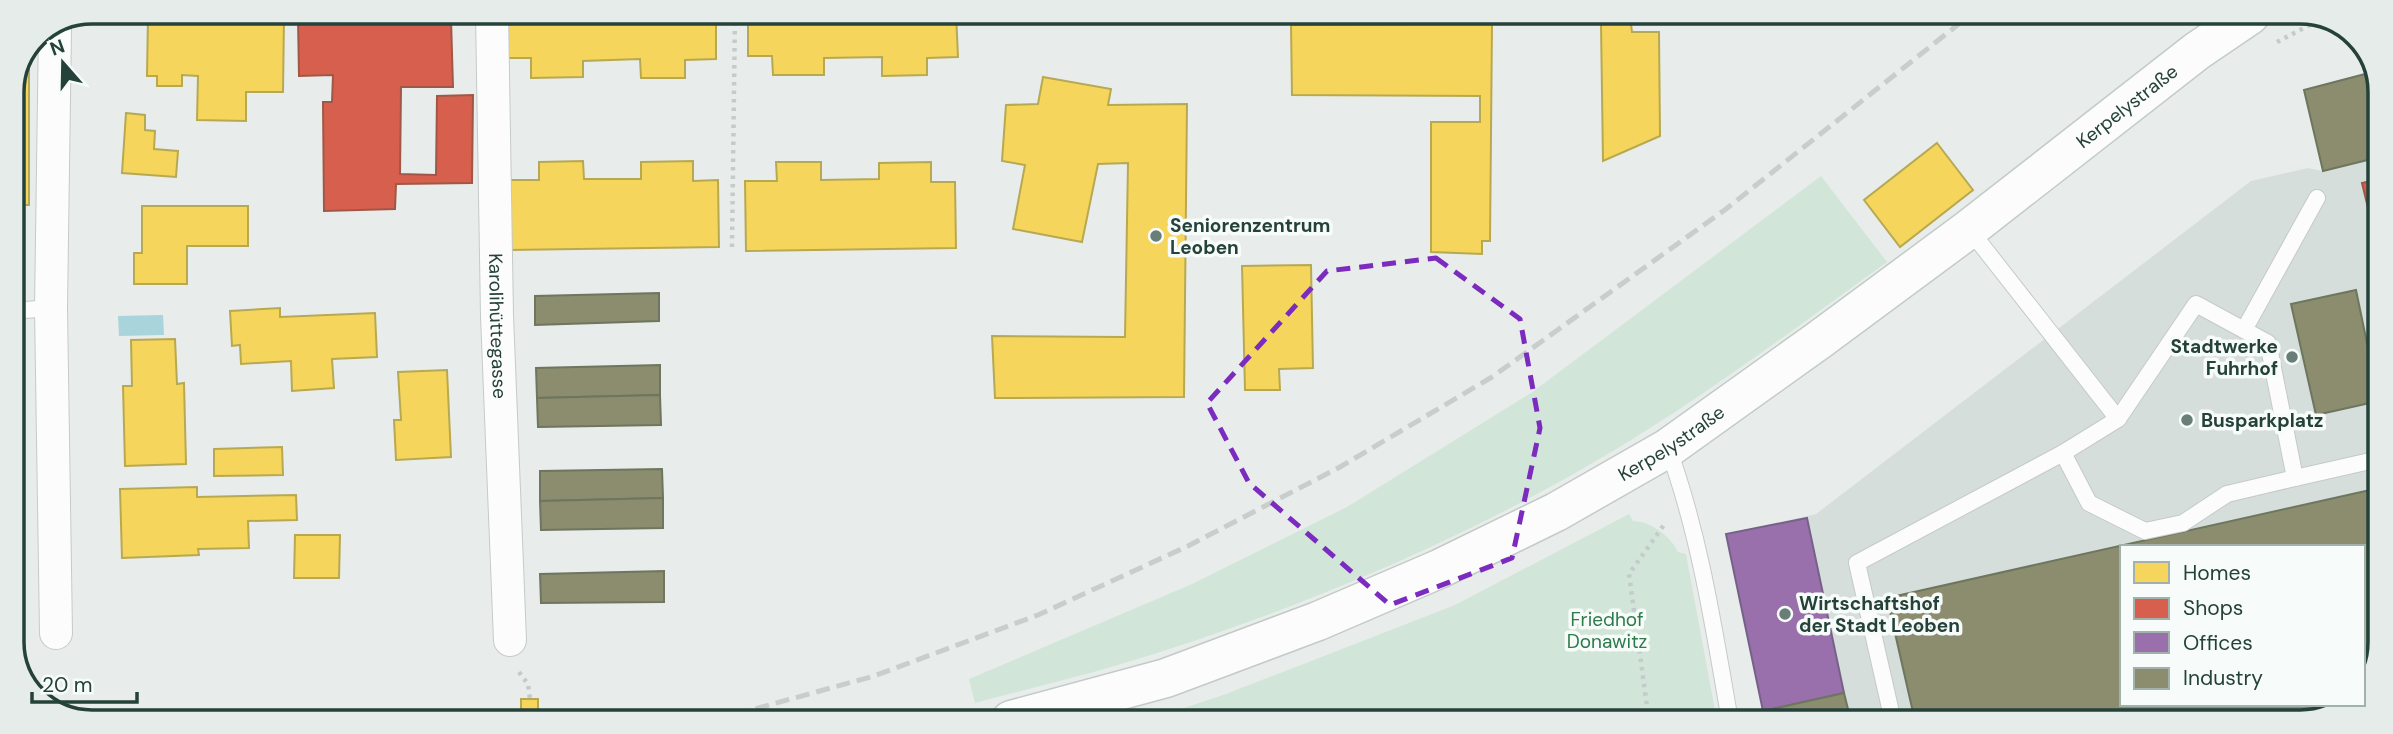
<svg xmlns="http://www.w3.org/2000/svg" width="2393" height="734" font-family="'DM Sans',sans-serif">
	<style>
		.built { fill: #d6dedb }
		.green { fill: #d1e6d8 }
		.water { fill: #a9d4db }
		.homes { fill: #f6d55c; stroke: #b7a952; stroke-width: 2 }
		.shops { fill: #d6604d; stroke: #a15747; stroke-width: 2 }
		.offices { fill: #9970ab; stroke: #766289; stroke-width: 2 }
		.industry { fill: #8c8c6e; stroke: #6d765e; stroke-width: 2 }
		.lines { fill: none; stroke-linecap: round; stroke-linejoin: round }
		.service-casing { stroke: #c5cac8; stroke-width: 18 }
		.minor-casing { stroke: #c5cac8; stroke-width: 34 }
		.secondary-casing { stroke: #c3cbc8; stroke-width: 41 }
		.path { stroke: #c3ccca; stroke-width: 4.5; stroke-dasharray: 3.5 5; stroke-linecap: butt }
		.service { stroke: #fcfcfc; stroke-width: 16 }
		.minor { stroke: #fcfcfc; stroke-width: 32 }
		.secondary { stroke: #fcfcfc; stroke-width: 38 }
		.rail { stroke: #c9cdcc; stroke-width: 5; stroke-dasharray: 14 7; stroke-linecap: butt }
		.marked { fill: none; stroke: #7b2cbf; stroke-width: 5; stroke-dasharray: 14 9; stroke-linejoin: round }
		.poi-dot { fill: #697e78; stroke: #f7fbf9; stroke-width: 2.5 }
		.labels { text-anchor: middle; stroke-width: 7; stroke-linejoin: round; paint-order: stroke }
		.street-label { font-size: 19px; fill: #24423a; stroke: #f7fbf9 }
		.poi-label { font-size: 19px; font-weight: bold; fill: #24423a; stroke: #f7fbf9; text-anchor: start }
		.park-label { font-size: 19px; fill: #2d7a4b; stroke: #f7fbf9 }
		.rim { fill: none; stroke: #24423a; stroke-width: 3.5 }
	</style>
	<rect width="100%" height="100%" fill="#e8edeb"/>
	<!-- built -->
	<path class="built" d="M2380 157 2378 662 2363 684V547H2122V704L2349 705 2300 722 1765 721 1726 534 1816 514 2251 181 2308 168 2322 171Z"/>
	<!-- green -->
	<g class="green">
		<path d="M1821 176 1887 262C1797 327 1708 394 1613 451 1463 541 1286 615 1118 665 1071 679 1023 690 975 703L969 679 1192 584 1347 507 1531 393Z"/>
		<path d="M1629 514 1633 521C1650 521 1671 536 1678 552L1686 554 1717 721 1148 720 1226 694 1455 605Z"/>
	</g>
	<!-- water -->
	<path class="water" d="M163 315 164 335 119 336 118 316Z"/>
	<!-- homes -->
	<g class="homes">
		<path d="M506 13H716V59L685 60V78H641L640 59 583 61V77L531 78V58H506Z"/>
		<path d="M748 13H956L958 57 927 58V75L882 76V57L824 58V75H773L772 56H748Z"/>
		<path d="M148 16 284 18 283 92H246V121L197 120 198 76 182 75V86H157V76H147Z"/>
		<path d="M1492 24 1490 241H1482V254L1431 252V122H1480V96L1292 95 1291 25Z"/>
		<path d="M1601 24H1631L1632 32H1659L1660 136 1603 161Z"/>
		<path d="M29 52V205H12V93Z"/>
		<path d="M1043 77 1111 89 1108 105 1187 104 1184 397 995 398 992 336 1125 337 1128 163 1098 164 1082 242 1013 229 1025 165 1002 161 1006 105 1038 104Z"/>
		<path d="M126 113 145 115V130L155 131 154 149 178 151 176 177 122 173Z"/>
		<path d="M1937 143 1973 190 1900 247 1864 200Z"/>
		<path d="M583 161 584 179H641V162L693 161V181L718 180 719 247 508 250V180H539V162Z"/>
		<path d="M776 162H821V180L879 179V163L931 162V182H955L956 248 746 251 745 181H777Z"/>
		<path d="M142 206H248V246H187V284H134V253H142Z"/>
		<path d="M1311 265 1313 368 1279 369 1280 390H1245L1242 266Z"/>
		<path d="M280 308V317L375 313 377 357 332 359 334 388 292 391 291 361 241 364 240 345 232 346 230 311Z"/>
		<path d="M175 339 177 384 184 383 186 464 125 466 123 386H132L131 340Z"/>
		<path d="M447 370 451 457 396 460 394 420H401L398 372Z"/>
		<path d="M282 447 283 475 214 476V449Z"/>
		<path d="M197 487V497L296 495 297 520 248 521 249 548 198 549 199 555 122 558 120 489Z"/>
		<path d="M295 535H340L339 578H294Z"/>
		<rect x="521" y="699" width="17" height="20"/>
	</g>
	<!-- shops -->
	<g class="shops">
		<path d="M298 18 451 19 453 87H401L400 174 436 175 437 96 473 95 472 183 396 184 395 209 324 211 323 102H332L333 75 299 76Z"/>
		<path d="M2380 179V258L2362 183Z"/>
	</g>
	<!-- offices -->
	<path class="offices" d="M1807 518 1844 693 1763 711 1726 534Z"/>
	<!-- industry -->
	<g class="industry">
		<path d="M2365 74 2372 103 2380 101V157L2323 171 2304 90Z"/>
		<path d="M2356 290 2379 401 2316 415 2291 304Z"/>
		<path d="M659 293V321L535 325V296Z"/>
		<path d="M660 365V395L537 398 536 368Z"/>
		<path d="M660 395 661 425 538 427 537 398Z"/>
		<path d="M662 469 663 498 540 501V471Z"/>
		<path d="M2379 488 2378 662 2363 684V547H2122V704L2349 705 2300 722 1915 721 1887 598Z"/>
		<path d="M663 498V528L541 530 540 501Z"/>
		<path d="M664 571V602L541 603 540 574Z"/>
		<path d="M1844 693 1851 721H1765L1763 711Z"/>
	</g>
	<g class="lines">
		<!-- service casing -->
		<g class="service-casing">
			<g id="service">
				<path d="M1969 229 2118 419"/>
				<path d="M12 311 51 308"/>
				<path d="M2244 330 2317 198"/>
				<path d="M1668 448C1700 536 1714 629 1730 721"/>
				<path d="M2063 453 2089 503 2145 531 2183 523 2227 494 2295 478"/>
				<path d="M1893 721 1857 563 2063 453 2118 419 2196 304 2268 343 2295 478 2379 459"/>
			</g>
		</g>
		<!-- minor casing -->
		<g class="minor-casing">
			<g id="minor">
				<path id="s1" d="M492 13 497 316 510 640"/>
				<path d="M55 28 51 308 56 633"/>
			</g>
		</g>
		<!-- secondary casing -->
		<g class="secondary-casing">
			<g id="secondary">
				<path id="s2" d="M1011 720 1166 678 1318 621 1439 569 1556 512 1668 448 1819 340 1969 229 2197 51 2250 15"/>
			</g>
		</g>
		<!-- path -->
		<g class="path">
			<path d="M2277 42 2325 17"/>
			<path d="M732 247 735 13"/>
			<path d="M519 672 528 684 530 699"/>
			<path d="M1649 721 1629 574 1666 522"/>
		</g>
		<!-- service -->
		<use href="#service" class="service"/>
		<!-- minor -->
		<use href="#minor" class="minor"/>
		<!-- secondary -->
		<use href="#secondary" class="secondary"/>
		<!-- rail -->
		<path class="rail" d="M715 720 874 676 1038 615 1188 546 1340 467 1492 377 1726 209 1970 15"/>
	</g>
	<!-- marked area -->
	<path class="marked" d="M1436 258 1520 319 1540 428 1512 558 1390 605 1249 483 1207 403 1327 271Z"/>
	<!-- markers -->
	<g class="poi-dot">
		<circle cx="1156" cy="236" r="7"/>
		<circle cx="2292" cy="357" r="7"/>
		<circle cx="2187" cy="420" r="7"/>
		<circle cx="1785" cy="614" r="7"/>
	</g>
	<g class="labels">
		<!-- street labels -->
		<g class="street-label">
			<text dy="7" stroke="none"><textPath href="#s2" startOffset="1286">Kerpelystraße</textPath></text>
			<text dy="7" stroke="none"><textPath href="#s1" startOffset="313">Karolihüttegasse</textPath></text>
			<text dy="7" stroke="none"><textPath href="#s2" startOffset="719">Kerpelystraße</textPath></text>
		</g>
		<!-- poi labels -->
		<g class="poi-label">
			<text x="1170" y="232">Seniorenzentrum<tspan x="1170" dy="22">Leoben</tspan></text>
			<text x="2278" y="353" text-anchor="end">Stadtwerke<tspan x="2278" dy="22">Fuhrhof</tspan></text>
			<text x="2201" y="427">Busparkplatz</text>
			<text x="1799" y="610">Wirtschaftshof<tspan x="1799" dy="22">der Stadt Leoben</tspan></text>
		</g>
		<!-- park labels -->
		<g class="park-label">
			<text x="1607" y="626">Friedhof<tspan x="1607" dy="22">Donawitz</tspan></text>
		</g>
	</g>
	<!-- crop -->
	<path d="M0 0H2393V734H0ZM92 24H2300A68 68 0 0 1 2368 92V642A68 68 0 0 1 2300 710H92A68 68 0 0 1 24 642V92A68 68 0 0 1 92 24Z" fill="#e6ecea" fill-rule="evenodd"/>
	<path class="rim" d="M92 24H2300A68 68 0 0 1 2368 92V642A68 68 0 0 1 2300 710H92A68 68 0 0 1 24 642V92A68 68 0 0 1 92 24Z"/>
	<!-- legend -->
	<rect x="2120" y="545" width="245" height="161" fill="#f7fbf9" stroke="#a3b1ad" stroke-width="2"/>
	<rect x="2134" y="562" width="35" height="21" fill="#f6d55c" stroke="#a3b1ad" stroke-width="2"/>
	<text x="2183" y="580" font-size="21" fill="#24423a">Homes</text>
	<rect x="2134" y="598" width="35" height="21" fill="#d6604d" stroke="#a3b1ad" stroke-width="2"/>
	<text x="2183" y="615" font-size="21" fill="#24423a">Shops</text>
	<rect x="2134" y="632" width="35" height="21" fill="#9970ab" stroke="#a3b1ad" stroke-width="2"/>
	<text x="2183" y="650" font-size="21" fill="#24423a">Offices</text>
	<rect x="2134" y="668" width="35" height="21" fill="#8c8c6e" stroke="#a3b1ad" stroke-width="2"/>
	<text x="2183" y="685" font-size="21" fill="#24423a">Industry</text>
	<!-- north arrow -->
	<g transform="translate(63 63) rotate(340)" stroke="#f7fbf9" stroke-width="5" paint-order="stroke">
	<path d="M0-5L12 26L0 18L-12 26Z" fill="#24423a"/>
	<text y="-10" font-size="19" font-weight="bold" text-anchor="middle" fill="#24423a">N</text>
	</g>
	<!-- scale -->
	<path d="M32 692v10h105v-10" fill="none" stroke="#24423a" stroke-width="3.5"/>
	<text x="42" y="692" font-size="21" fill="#24423a" stroke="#f7fbf9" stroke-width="5" paint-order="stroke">20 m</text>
</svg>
